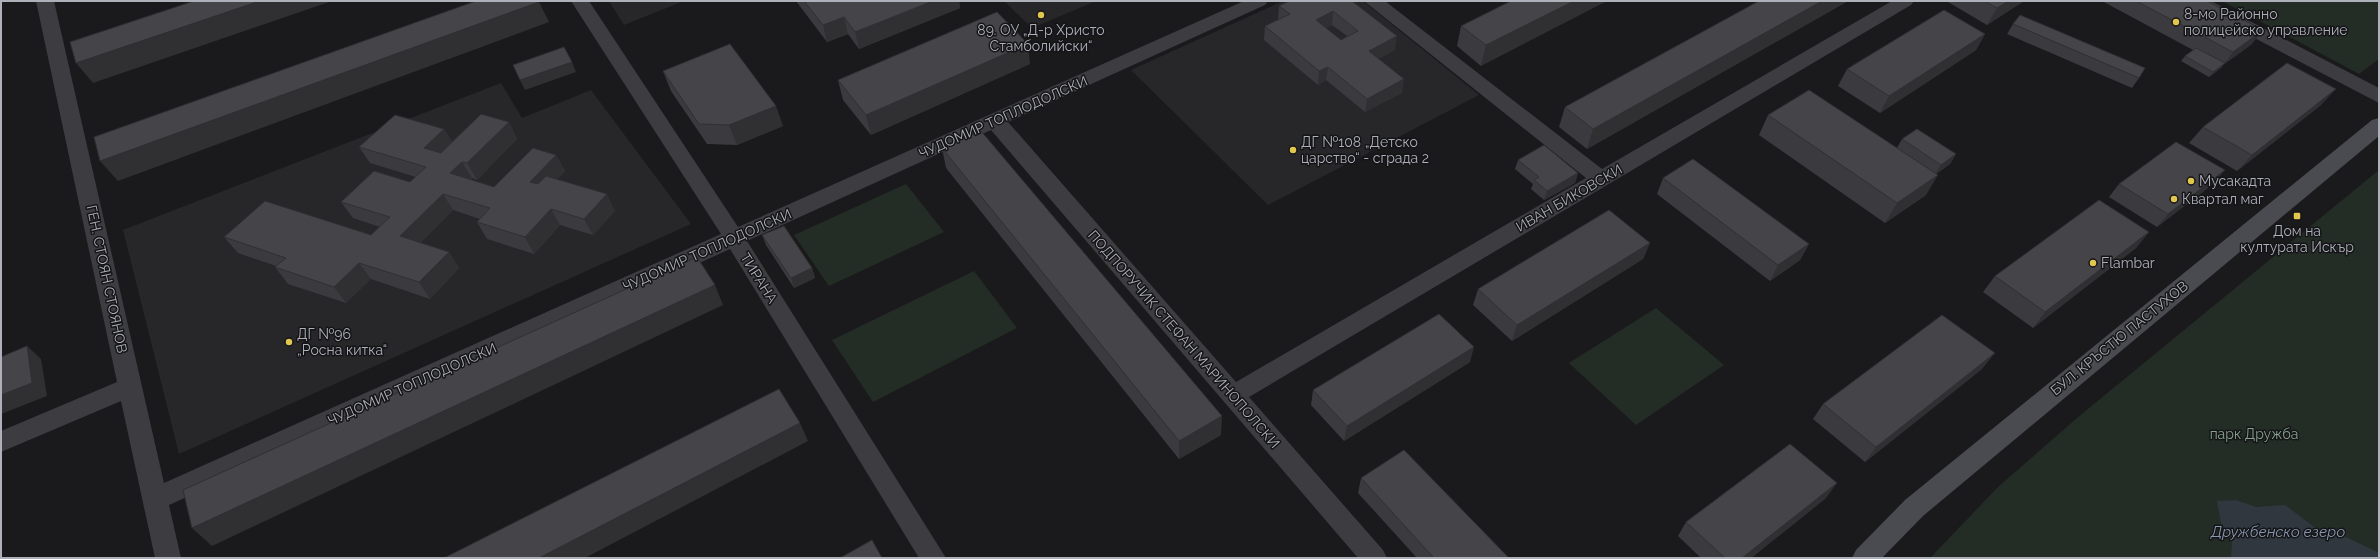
<svg xmlns="http://www.w3.org/2000/svg" width="2380" height="559" font-family="Raleway,sans-serif">
	<style>
		.built { fill: #272629 }
		.green { fill: #242c26 }
		.water { fill: #31373f }
		.lines { fill: none; stroke-linecap: round; stroke-linejoin: round }
		.street { fill: #3c3c41; fill-rule: evenodd }
		.secondary { fill: #4a4a51; fill-rule: evenodd }
		.wall { fill: #3b3b3f; fill-rule: evenodd }
		.shaded-wall { fill: #303033 }
		.building { fill: #454549; stroke: #303033; fill-rule: evenodd }
		.poi-dot { fill: #e1c74d; stroke: #151517; stroke-width: 1.5 }
		.labels { text-anchor: middle; stroke-width: 3; stroke-linejoin: round; paint-order: stroke }
		.poi-label { font-size: 14px; fill: #aeb0ba; stroke: #151517; text-anchor: start }
		.street-label { font-size: 14px; fill: #aeb0ba; stroke: #151517 }
		.park-label { font-size: 14px; fill: #87a38d; stroke: #151517 }
		.water-label { font-size: 15px; font-style: italic; fill: #8998b1; stroke: #151517 }
	</style>
	<rect width="100%" height="100%" fill="#1a1a1c"/>
	<!-- built -->
	<g class="built">
		<path d="M609 1H684L624 25Z"/>
		<path d="M1004 1H1096L1032 28Z"/>
		<path d="M1283 1H1363L1479 95 1268 205 1131 70Z"/>
		<path d="M501 83 522 118 591 90 691 224 179 454 123 230Z"/>
	</g>
	<!-- green -->
	<g class="green">
		<path d="M2222 1H2379V59L2359 74Z"/>
		<path d="M2379 170V558H1930L1998 487 2077 418Z"/>
		<path d="M906 184 944 232 829 286 794 235Z"/>
		<path d="M974 271 1017 328 873 402 832 340Z"/>
		<path d="M1656 308 1724 365 1636 425 1569 363Z"/>
	</g>
	<!-- water -->
	<path class="water" d="M2236 500 2256 507 2285 505 2317 529 2344 536 2379 553V558H2231L2232 543 2221 523 2217 501Z"/>
	<g class="lines">
		<!-- street -->
		<g class="street">
			<path d="M36 1H54L164 483 721 234 571 1H589L738 227 1244 1H1268L1265 5 1008 122 1236 382 1586 178 1364 1H1385L1602 169 1892 1H1914L1911 5 1249 397 1383 550 1387 558H1358L991 130 747 241 946 558H919L730 249 169 505 181 558H155L121 401 1 452V431L117 382Z"/>
			<path d="M2188 1H2211L2379 88V103L2191 5Z"/>
		</g>
		<!-- secondary -->
		<path class="secondary" d="M2379 118V136L1923 516 1882 558H1852L1856 550 1905 500 2372 120Z"/>
	</g>
	<!-- wall -->
	<g class="wall">
		<path d="M796 1H959L960 8 859 49 848 34 827 42Z"/>
		<path d="M1352 1 1395 50 1378 59 1402 93 1365 112 1326 80 1318 85 1264 40 1265 26 1278 20 1279 6ZM1332 25 1347 36 1341 40 1326 28Z"/>
		<path d="M1511 1 1481 66 1457 46 1461 26Z"/>
		<path d="M1759 1H1848L1587 149 1559 127 1565 107Z"/>
		<path d="M1948 1H2024L1987 25 1948 2Z"/>
		<path d="M2102 1H2207L2252 44 2223 65 2221 68 2209 77 2181 61 2185 56 2193 50Z"/>
		<path d="M2013 24 2139 78 2132 88 2007 34Z"/>
		<path d="M1985 34 1976 50 1880 113 1838 86 1847 69Z"/>
		<path d="M1030 64 871 135 843 100 838 80Z"/>
		<path d="M663 71 783 126 737 145 707 144 671 91Z"/>
		<path d="M2321 105 2237 171 2189 143 2203 127Z"/>
		<path d="M1768 115 1897 148 1902 139 1956 154 1950 164 1936 174 1926 195 1885 223 1759 135Z"/>
		<path d="M509 122 517 139 477 180 472 178 471 180 494 187 556 155 565 171 557 179 615 211 593 235 560 225 534 254 487 239 477 222 480 219 453 210 420 243 449 252 459 268 430 299 371 279 346 303 288 284 275 267 276 266 238 253 224 237 371 235 380 227 353 218 341 202 410 182 416 177 370 163 359 147 444 129 452 142Z"/>
		<path d="M942 148 1221 435 1179 459 946 168Z"/>
		<path d="M1518 160 1578 173 1575 183 1544 200 1531 189 1533 184 1515 169Z"/>
		<path d="M1663 178 1809 244 1800 260 1770 281 1657 194Z"/>
		<path d="M2119 184H2213L2157 227 2109 197Z"/>
		<path d="M2149 232 2136 248 2033 328 1983 292 1995 276Z"/>
		<path d="M762 235 812 268 815 278 794 288 766 245Z"/>
		<path d="M1650 243 1643 259 1512 341 1473 305 1478 289Z"/>
		<path d="M1470 362 1344 441 1311 405 1313 390Z"/>
		<path d="M1982 369 1865 462 1813 419 1823 404Z"/>
		<path d="M1361 478 1509 558H1417L1358 493Z"/>
		<path d="M1826 498 1751 558H1701L1678 536 1686 522Z"/>
	</g>
	<!-- shaded-wall -->
	<g class="shaded-wall">
		<path d="M260 1H332L93 83 76 63Z"/>
		<path d="M933 1H959L960 8 859 49 855 32Z"/>
		<path d="M1574 1H1607L1481 66 1486 45Z"/>
		<path d="M1822 1H1848L1587 149 1593 129Z"/>
		<path d="M2008 1H2024L1987 25 1997 8Z"/>
		<path d="M539 2 549 22 118 181 100 161Z"/>
		<path d="M1333 11 1332 25 1315 33 1316 20Z"/>
		<path d="M844 17 848 34 827 42 823 25Z"/>
		<path d="M2263 30 2252 44 2223 65 2221 68 2209 77 2213 72 2224 64 2233 52Z"/>
		<path d="M1985 34 1976 50 1880 113 1889 96Z"/>
		<path d="M1397 36 1395 50 1367 65 1369 51Z"/>
		<path d="M1028 44 1030 64 871 135 866 115Z"/>
		<path d="M572 62 576 72 525 90 520 80Z"/>
		<path d="M1328 67 1326 80 1318 85 1319 71Z"/>
		<path d="M1404 79 1402 93 1365 112 1367 99Z"/>
		<path d="M2336 89 2321 105 2237 171 2252 155Z"/>
		<path d="M776 106 783 126 737 145 729 125Z"/>
		<path d="M509 122 517 139 477 180 467 163Z"/>
		<path d="M444 129 454 146 435 165 424 148Z"/>
		<path d="M1956 154 1950 164 1935 174 1941 165Z"/>
		<path d="M556 155 565 171 539 198 530 182Z"/>
		<path d="M462 162 472 178 460 190 450 173Z"/>
		<path d="M2225 170 2213 184 2157 227 2168 214Z"/>
		<path d="M1578 173 1575 183 1544 200 1547 191Z"/>
		<path d="M1938 175 1926 195 1885 223 1897 203Z"/>
		<path d="M443 194 453 210 411 252 400 236Z"/>
		<path d="M607 194 615 211 593 235 584 219Z"/>
		<path d="M551 209 560 225 534 254 525 237Z"/>
		<path d="M2149 232 2136 248 2033 328 2045 312Z"/>
		<path d="M1650 243 1643 259 1512 341 1517 325Z"/>
		<path d="M1809 244 1800 260 1770 281 1778 265Z"/>
		<path d="M449 252 459 268 430 299 419 282Z"/>
		<path d="M359 263 371 279 346 303 334 287Z"/>
		<path d="M812 268 815 278 794 288 791 278Z"/>
		<path d="M715 285 723 305 212 546 192 528Z"/>
		<path d="M27 346 41 359 47 396 1 414V395Z"/>
		<path d="M1474 347 1470 362 1344 441 1347 426Z"/>
		<path d="M1995 353 1982 369 1865 462 1876 447Z"/>
		<path d="M1222 416 1221 435 1179 459V441Z"/>
		<path d="M800 423 808 441 585 558H539Z"/>
		<path d="M1837 483 1826 498 1751 558H1742Z"/>
	</g>
	<!-- building -->
	<g class="building">
		<path d="M194 1H260L76 63 70 42Z"/>
		<path d="M476 1H539V2L100 161 94 137Z"/>
		<path d="M804 1H933L855 32 844 17 823 25Z"/>
		<path d="M1289 1H1352L1397 36 1369 51 1404 79 1367 99 1328 67 1319 71 1265 26 1290 14 1279 6ZM1333 11 1358 31 1341 40 1316 20Z"/>
		<path d="M1511 1H1574L1486 45 1461 26Z"/>
		<path d="M1759 1H1822L1593 129 1565 107Z"/>
		<path d="M1984 1H2008L1997 8Z"/>
		<path d="M2136 1H2207L2263 30 2233 52Z"/>
		<path d="M1944 10 1985 34 1889 96 1847 69Z"/>
		<path d="M997 12 1028 44 866 115 838 80Z"/>
		<path d="M2020 15 2145 68 2139 78 2013 24Z"/>
		<path d="M730 44 776 106 729 125 699 124 663 71Z"/>
		<path d="M564 47 572 62 520 80 513 65Z"/>
		<path d="M2196 48 2225 63 2213 72 2185 56Z"/>
		<path d="M2287 63 2336 89 2252 155 2203 127Z"/>
		<path d="M1809 90 1938 175 1897 203 1768 115Z"/>
		<path d="M481 114 509 122 467 163 462 162 450 173 494 187 533 148 556 155 530 182 538 184 546 176 607 194 584 219 551 209 525 237 477 222 490 208 443 194 400 236 449 252 419 282 359 263 334 287 275 267 286 258 224 237 265 201 371 235 390 217 341 202 374 171 410 182 426 167 359 147 395 115 444 129 424 148 441 153Z"/>
		<path d="M1917 129 1956 154 1941 165 1902 139Z"/>
		<path d="M981 131 1222 416 1179 441 942 148Z"/>
		<path d="M2176 142 2225 170 2168 214 2119 184Z"/>
		<path d="M1544 145 1578 173 1547 191 1534 180 1539 177 1518 160Z"/>
		<path d="M1693 159 1809 244 1778 265 1663 178Z"/>
		<path d="M2099 200 2149 232 2045 312 1995 276Z"/>
		<path d="M1609 210 1650 243 1517 325 1478 289Z"/>
		<path d="M784 226 812 268 791 278 762 235Z"/>
		<path d="M697 257 715 285 192 528 183 490Z"/>
		<path d="M1439 314 1474 347 1347 426 1313 390Z"/>
		<path d="M1942 315 1995 353 1876 447 1823 404Z"/>
		<path d="M27 346 32 383 1 395V357Z"/>
		<path d="M779 389 800 423 539 558H444Z"/>
		<path d="M1790 444 1837 483 1742 558H1725L1686 522Z"/>
		<path d="M1404 450 1509 558H1434L1361 478Z"/>
		<path d="M872 540 882 558H840Z"/>
	</g>
	<!-- markers -->
	<g class="poi-dot">
		<circle cx="1041" cy="15" r="4"/>
		<circle cx="2176" cy="22" r="4"/>
		<circle cx="1293" cy="150" r="4"/>
		<circle cx="2191" cy="181" r="4"/>
		<circle cx="2174" cy="199" r="4"/>
		<rect x="2293" y="212" width="8" height="8" rx="2"/>
		<circle cx="2093" cy="263" r="4"/>
		<circle cx="289" cy="342" r="4"/>
	</g>
	<g class="labels">
		<!-- poi labels -->
		<g class="poi-label">
			<text x="2184" y="19">8-мо Районно<tspan x="2184" dy="16">полицейско управление</tspan></text>
			<text x="1041" y="35" text-anchor="middle">89. ОУ „Д-р Христо<tspan x="1041" dy="16">Стамболийски“</tspan></text>
			<text x="1301" y="147">ДГ №108 „Детско<tspan x="1301" dy="16">царство“ - сграда 2</tspan></text>
			<text x="2199" y="186">Мусакадта</text>
			<text x="2182" y="204">Квартал маг</text>
			<text x="2297" y="236" text-anchor="middle">Дом на<tspan x="2297" dy="16">културата Искър</tspan></text>
			<text x="2101" y="268">Flambar</text>
			<text x="297" y="339">ДГ №96<tspan x="297" dy="16">„Росна китка“</tspan></text>
		</g>
		<!-- street labels -->
		<g class="street-label">
			<text transform="translate(1003 117) rotate(-24)" y="5">ЧУДОМИР ТОПЛОДОЛСКИ</text>
			<text transform="translate(1569 198) rotate(-30)" y="5">ИВАН БИКОВСКИ</text>
			<text transform="translate(707 250) rotate(-24)" y="5">ЧУДОМИР ТОПЛОДОЛСКИ</text>
			<text transform="translate(759 278) rotate(58)" y="5">ТИРАНА</text>
			<text transform="translate(107 279) rotate(78)" y="5">ГЕН. СТОЯН СТОЯНОВ</text>
			<text transform="translate(2119 338) rotate(-39)" y="5">БУЛ. КРЪСТЮ ПАСТУХОВ</text>
			<text transform="translate(1184 339) rotate(49)" y="5">ПОДПОРУЧИК СТЕФАН МАРИНОПОЛСКИ</text>
			<text transform="translate(412 384) rotate(-24)" y="5">ЧУДОМИР ТОПЛОДОЛСКИ</text>
		</g>
		<!-- park labels -->
		<g class="park-label">
			<text x="2254" y="439">парк Дружба</text>
		</g>
		<!-- water labels -->
		<g class="water-label">
			<text x="2278" y="537">Дружбенско езеро</text>
		</g>
	</g>
	<!-- border -->
	<rect width="2380" height="559" fill="none" stroke="#aeb0ba" stroke-width="4"/>
</svg>
